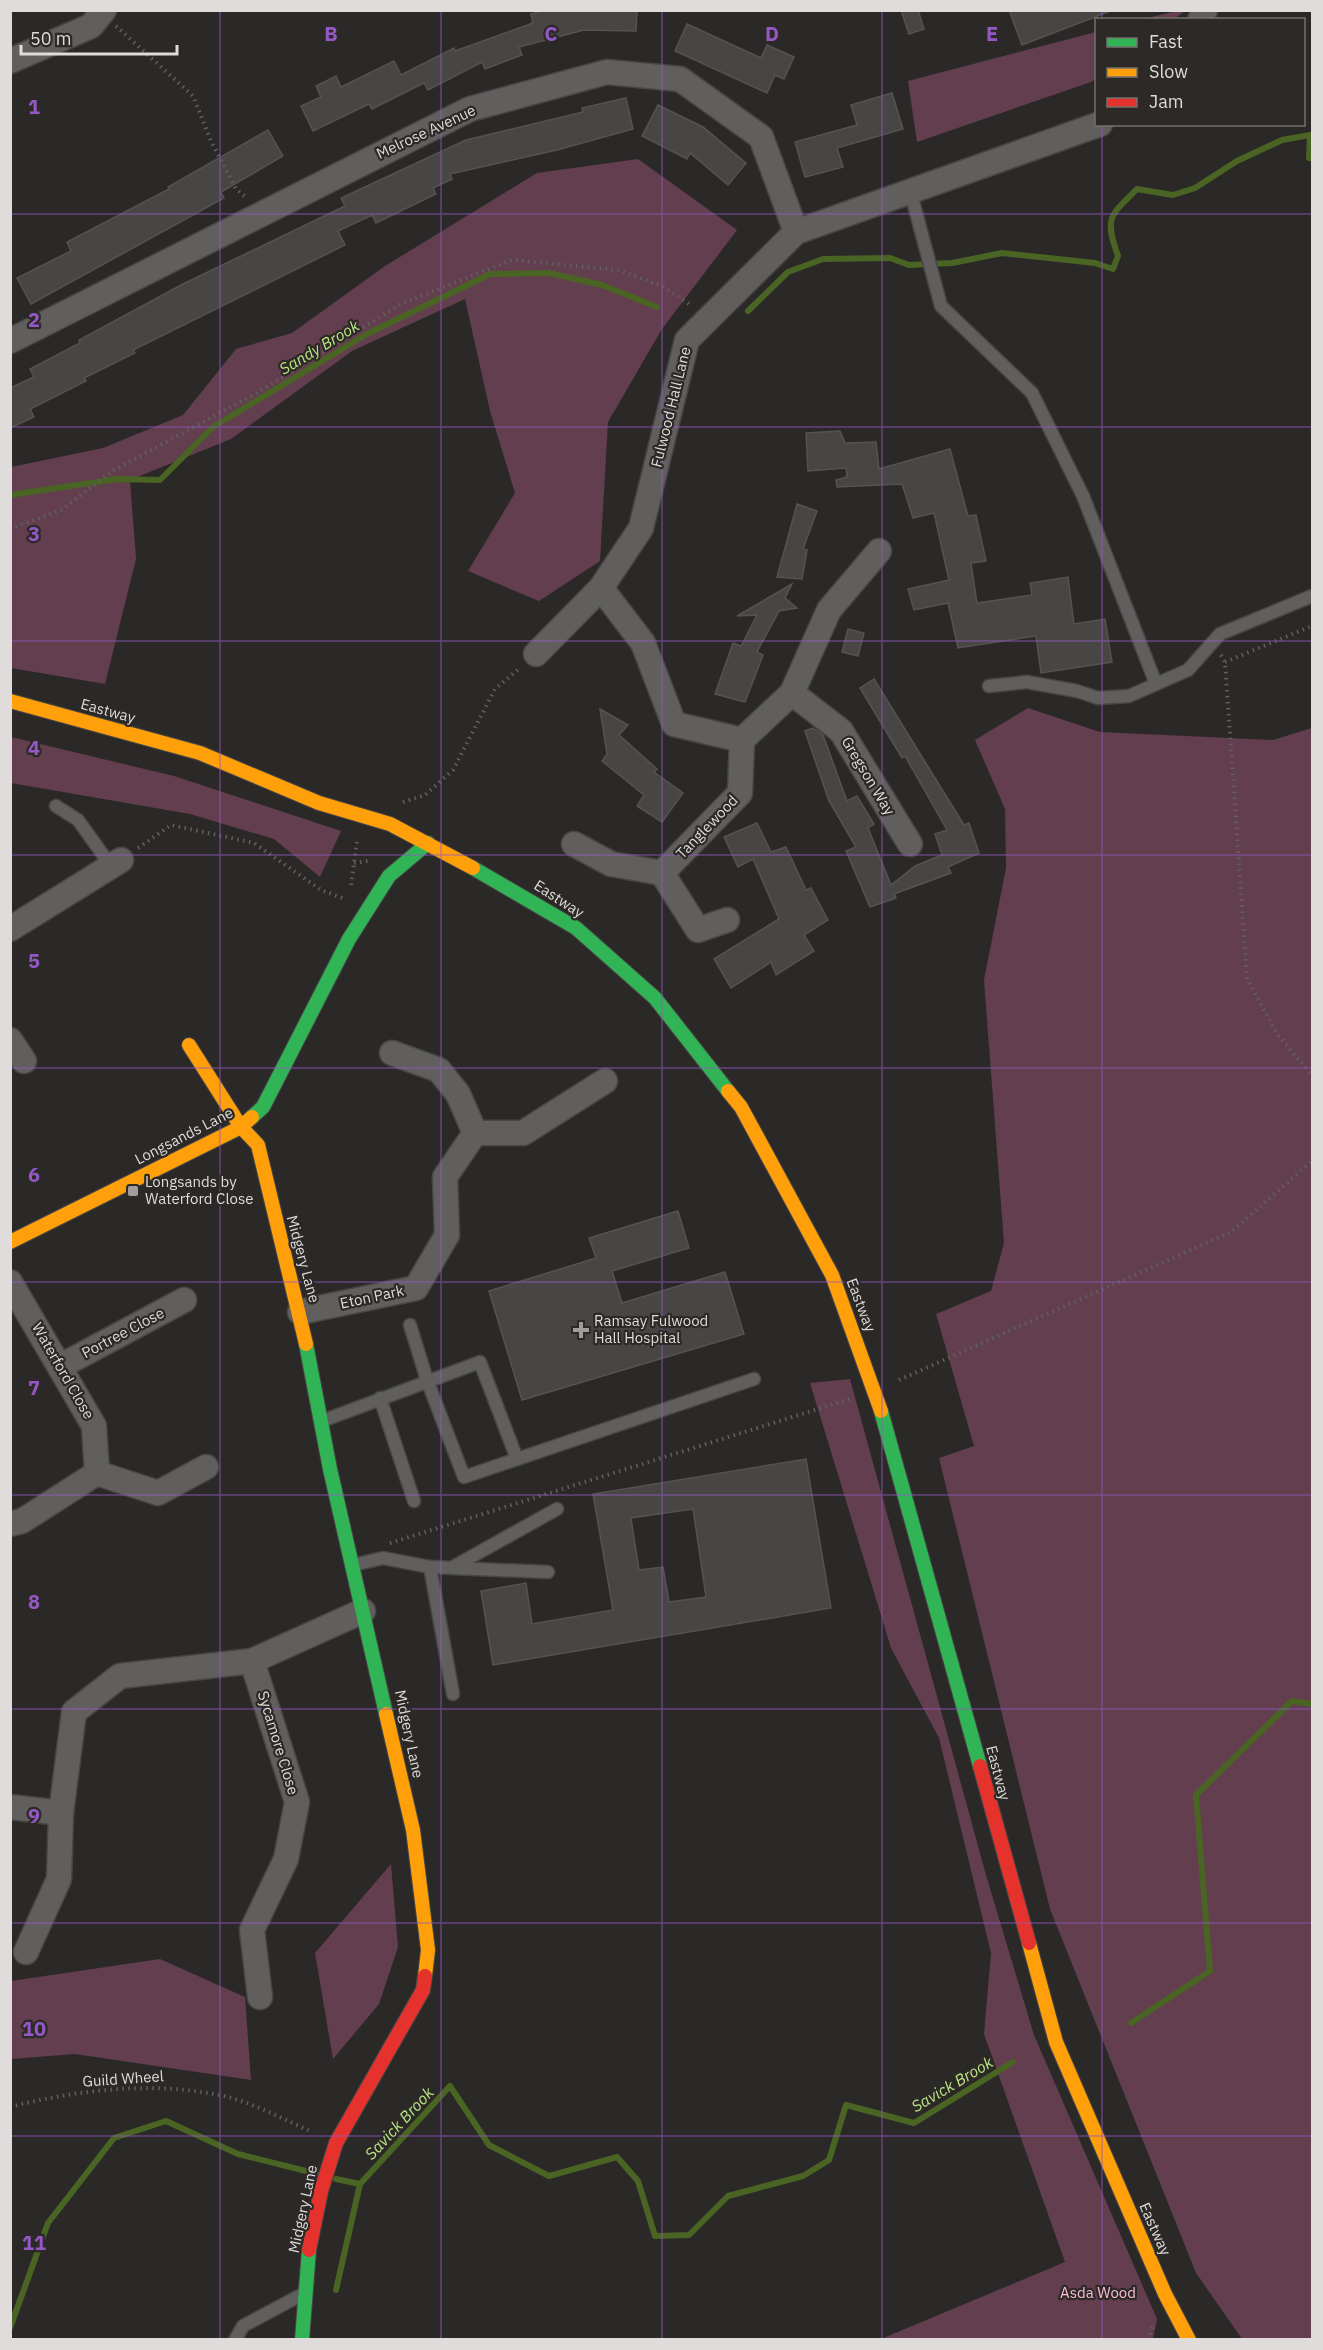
<svg xmlns="http://www.w3.org/2000/svg" width="1323" height="2350" font-family="'IBM Plex Sans',sans-serif">
	<style>
		.green { fill: #623e4e }
		.lines { fill: none; stroke-linecap: round; stroke-linejoin: round }
		.stream { stroke: #4a6423; stroke-width: 6 }
		.building { fill: #484645; stroke: #555352; stroke-width: 1.5; fill-rule: evenodd }
		.lane-casing { stroke: #474645; stroke-width: 15 }
		.street-casing { stroke: #474645; stroke-width: 27 }
		.fast-casing { stroke: #474645; stroke-width: 16 }
		.slow-casing { stroke: #474645; stroke-width: 16 }
		.jam-casing { stroke: #474645; stroke-width: 16 }
		.path { stroke: #62605f; stroke-width: 4; stroke-dasharray: 1.5 4.5; stroke-linecap: butt }
		.lane { stroke: #605f5e; stroke-width: 12 }
		.street { stroke: #605f5e; stroke-width: 24 }
		.fast { stroke: #30b455; stroke-width: 14 }
		.slow { stroke: #ff9f0a; stroke-width: 14 }
		.jam { stroke: #e5322d; stroke-width: 14 }
		.grid { fill: none; stroke: #9458c6; stroke-width: 1.5; stroke-opacity: 0.55 }
		.poi-dot { fill: #a09d9c; stroke: #2c2926; stroke-width: 2 }
		.labels { text-anchor: middle; stroke-width: 4.5; stroke-linejoin: round; paint-order: stroke }
		.street-label { font-size: 15px; fill: #dfdcdb; stroke: #2c2926 }
		.poi-label { font-size: 15px; fill: #dfdcdb; stroke: #2c2926; text-anchor: start }
		.park-label { font-size: 15px; fill: #fcbdd7; stroke: #2c2926 }
		.water-label { font-size: 16px; font-style: italic; fill: #bae584; stroke: #2c2926 }
		.grid-label { font-size: 20px; text-anchor: middle; font-weight: bold; fill: #9458c6; stroke: #2c2926; stroke-width: 4.5; stroke-linejoin: round; paint-order: stroke }
	</style>
	<rect width="100%" height="100%" fill="#2b2927"/>
	<!-- green -->
	<g class="green">
		<path d="M1177 11H1185L1174 19H1143Z"/>
		<path d="M1096 32V78L1091 82 917 142 908 81Z"/>
		<path d="M638 159 737 230 662 329 608 422 600 561 539 601 468 571 515 493 490 411 465 299 352 351 231 439 130 480 136 559 105 684 11 668V467L103 448 183 415 236 349 292 333 385 266 537 173Z"/>
		<path d="M1028 708 1100 732 1273 740 1312 728V2339H1242L1196 2273 1050 1909 939 1458 974 1446 936 1314 991 1291 1004 1243 984 980 1006 868 1005 809 975 740Z"/>
		<path d="M11 737 174 776 341 831 320 877 274 839 190 814 11 783Z"/>
		<path d="M850 1379 986 1875 1034 2035 1157 2319 1153 2339H881L1065 2262 984 2034 991 1953 939 1738 891 1648 810 1383Z"/>
		<path d="M391 1864 398 1947 379 2004 333 2059 315 1953Z"/>
		<path d="M160 1959 245 1997 251 2080 75 2054 11 2059V1981Z"/>
	</g>
	<g class="lines">
		<!-- stream -->
		<g class="stream">
			<path d="M748 311 788 272 823 259 890 258 909 265 952 263 1002 253 1095 263 1113 269 1118 256C1104 217 1110 216 1137 189L1173 195 1195 188 1237 161 1282 140 1310 135 1309 158H1312"/>
			<path d="M10 495 117 479 160 480 213 427 365 335 490 274 549 273 602 285 657 307"/>
			<path d="M1131 2023 1210 1971 1196 1795 1292 1701 1312 1704"/>
			<path d="M336 2179 360 2184 450 2086 489 2145 549 2176 617 2157 638 2181 655 2236 689 2235 728 2196 803 2176 829 2160 846 2105 914 2123 1013 2062"/>
			<path d="M336 2290 360 2184"/>
			<path d="M10 2328 48 2223 114 2138 166 2121 238 2154 318 2174"/>
		</g>
	</g>
	<!-- building -->
	<g class="building">
		<path d="M546 10H637L636 31 584 30 519 47 522 55 485 69 482 62 428 90 424 83 372 109 369 104 313 131 301 106 321 97 316 86 336 76 341 87 394 61 401 75 454 48 455 51 533 23 531 14Z"/>
		<path d="M901 10H918L924 29 909 34Z"/>
		<path d="M1009 10H1108V12L1022 45Z"/>
		<path d="M687 24 761 58 767 45 794 57 784 79 775 75 767 93 675 51Z"/>
		<path d="M892 93 903 129 837 148 843 167 805 177 795 142 857 125 851 105Z"/>
		<path d="M626 98 633 129 557 150 450 174 452 179 433 188 436 194 376 223 372 215 338 231 345 245 133 350 135 353 84 378 86 381 30 409 34 417 10 428V388L34 377 30 369 80 343 79 340 183 284 345 206 341 198 466 140 583 112 582 108Z"/>
		<path d="M658 105 703 127 746 163 728 185 690 153 687 159 642 136Z"/>
		<path d="M268 130 283 156 221 192 224 198 31 304 17 278 71 251 67 242 169 189 168 187Z"/>
		<path d="M840 431 845 443 876 442 879 469 950 449 968 516 976 515 986 561 971 563 977 603 1032 595 1030 583 1068 577 1074 624 1105 619 1112 662 1041 673 1036 636 958 648 948 603 914 610 908 589 949 580 934 513 913 518 902 484 837 487 836 480 847 477 846 468 808 471 806 433Z"/>
		<path d="M797 504 817 511 803 549 807 550 802 579 777 577Z"/>
		<path d="M792 584 785 598 797 608 779 611 757 652 763 655 745 702 715 694 733 643 741 646 757 615 737 616Z"/>
		<path d="M848 629 864 633 858 656 842 652Z"/>
		<path d="M874 679 964 825 969 823 979 853 948 867 951 873 894 894 896 898 870 907 846 851 856 847 829 801 805 731 813 728 823 735 847 801 857 796 874 824 868 828 891 885 915 866 942 855 935 834 947 830 905 756 902 758 860 688Z"/>
		<path d="M600 709 628 725 619 735 657 769 654 772 683 793 662 822 637 806 644 795 602 761 607 754Z"/>
		<path d="M757 823 771 852 786 847 806 890 811 888 828 920 804 935 814 951 776 975 771 962 731 988 714 959 779 919 753 859 738 867 724 837Z"/>
		<path d="M678 1211 689 1248 612 1271 622 1303 725 1272 744 1334 522 1400 489 1291 596 1258 589 1238Z"/>
		<path d="M806 1459 831 1608 493 1665 481 1591 526 1583 532 1624 613 1610 593 1494ZM693 1509 706 1597 669 1602 663 1567 639 1570 631 1518Z"/>
	</g>
	<g class="lines">
		<!-- lane casing -->
		<g class="lane-casing">
			<g id="lane">
				<path d="M910 190 941 306 1032 393 1083 496 1156 684"/>
				<path d="M989 686 1027 682 1077 691 1098 698 1129 696 1188 670 1220 634 1312 596"/>
				<path d="M56 806 78 820 111 866"/>
				<path d="M410 1325 427 1380 464 1477 754 1379"/>
				<path d="M380 1398 414 1501"/>
				<path d="M322 1421 480 1362 517 1459"/>
				<path d="M353 1565 383 1558 430 1567 548 1572"/>
				<path d="M430 1567 453 1694"/>
				<path d="M453 1567 557 1509"/>
				<path d="M235 2340 243 2326 301 2295"/>
			</g>
		</g>
		<!-- street casing -->
		<g class="street-casing">
			<g id="street">
				<path d="M1200 20 1205 10"/>
				<path d="M10 61 91 26 104 10"/>
				<path d="M10 341 470 109 607 72 680 79 761 137 796 232"/>
				<path d="M601 588 643 643 674 724 742 740 792 693 829 610 879 551"/>
				<path d="M536 654 601 588 641 528 687 340 796 232 1100 124"/>
				<path d="M792 693 841 731 910 844"/>
				<path d="M574 844 611 864 662 873 740 793 742 740"/>
				<path d="M662 873 698 930 727 920"/>
				<path d="M10 929 121 860"/>
				<path d="M10 1040 24 1061"/>
				<path d="M392 1053 439 1070 458 1094 475 1133"/>
				<path d="M10 1282 94 1426 97 1473 22 1521 10 1524"/>
				<path d="M300 1312 416 1288 447 1235 445 1177 475 1133H523L605 1081"/>
				<path d="M61 1366 184 1300"/>
				<path d="M97 1473 158 1493 206 1467"/>
				<path d="M252 1661 297 1802 286 1859 252 1930 260 1997"/>
				<path d="M10 1807 61 1813"/>
				<path d="M26 1952 59 1879 61 1813 74 1712 120 1676 252 1661 363 1611"/>
			</g>
		</g>
		<!-- fast casing -->
		<g class="fast-casing">
			<g id="fast">
				<path d="M473 868 576 928 655 998 728 1091"/>
				<path d="M252 1117 263 1107 349 939 389 876 428 843"/>
				<path d="M306 1344 330 1469 386 1714"/>
				<path d="M881 1411 980 1766"/>
				<path d="M302 2340 309 2250"/>
			</g>
		</g>
		<!-- slow casing -->
		<g class="slow-casing">
			<g id="slow">
				<path d="M10 701 200 753 319 803 390 824 473 868"/>
				<path d="M189 1045 241 1127 258 1145 306 1344"/>
				<path d="M728 1091 741 1107 832 1275 881 1411"/>
				<path d="M10 1242 241 1127 252 1117"/>
				<path d="M386 1714 413 1830 428 1950 425 1976"/>
				<path d="M1029 1943 1056 2042 1165 2294 1189 2340"/>
			</g>
		</g>
		<!-- jam casing -->
		<g class="jam-casing">
			<g id="jam">
				<path d="M980 1766 1029 1943"/>
				<path d="M309 2250 321 2191 336 2143 423 1990 425 1976"/>
			</g>
		</g>
		<!-- path -->
		<g class="path">
			<path d="M116 26 193 96 211 141 236 189 247 198"/>
			<path d="M10 529 61 510 114 470 255 394 401 304 512 260 618 270 664 287 692 306"/>
			<path d="M1221 655 1225 662 1247 978 1277 1034 1312 1075"/>
			<path d="M1225 662 1312 626"/>
			<path d="M403 802 425 795 453 770 495 689 520 668"/>
			<path d="M138 848 171 825 254 843 321 890 345 899"/>
			<path d="M354 863 368 861"/>
			<path d="M351 885 357 841"/>
			<path d="M899 1380 1231 1232 1312 1161"/>
			<path d="M390 1543 853 1398"/>
			<path d="M10 2107C77 2090 150 2081 219 2095 250 2101 283 2119 312 2132"/>
			<path d="M1148 2340 1153 2326"/>
		</g>
		<!-- lane -->
		<use href="#lane" class="lane"/>
		<!-- street -->
		<use href="#street" class="street"/>
		<!-- fast -->
		<use href="#fast" class="fast"/>
		<!-- slow -->
		<use href="#slow" class="slow"/>
		<!-- jam -->
		<use href="#jam" class="jam"/>
	</g>
	<!-- grid -->
	<path class="grid" d="M220 10V2340M441 10V2340M662 10V2340M882 10V2340M1102 10V20M1102 124V2340M10 214H1312M10 427H1312M10 641H1312M10 855H1312M10 1068H1312M10 1282H1312M10 1495H1312M10 1709H1312M10 1923H1312M10 2136H1312"/>
	<!-- markers -->
	<g class="poi-dot">
		<rect x="127" y="1185" width="12" height="12" rx="3"/>
		<path d="M578 1321h6v6h6v6h-6v6h-6v-6h-6v-6h6z"/>
	</g>
	<g class="labels">
		<!-- street labels -->
		<g class="street-label">
			<text transform="translate(426 132) rotate(-25)" y="5">Melrose Avenue</text>
			<text transform="translate(671 407) rotate(-76)" y="5">Fulwood Hall Lane</text>
			<text transform="translate(108 711) rotate(15)" y="5">Eastway</text>
			<text transform="translate(868 776) rotate(59)" y="5">Gregson Way</text>
			<text transform="translate(707 827) rotate(-46)" y="5">Tanglewood</text>
			<text transform="translate(559 899) rotate(33)" y="5">Eastway</text>
			<text transform="translate(184 1136) rotate(-27)" y="5">Longsands Lane</text>
			<text transform="translate(303 1259) rotate(75)" y="5">Midgery Lane</text>
			<text transform="translate(372 1297) rotate(-12)" y="5">Eton Park</text>
			<text transform="translate(861 1305) rotate(69)" y="5">Eastway</text>
			<text transform="translate(123 1333) rotate(-28)" y="5">Portree Close</text>
			<text transform="translate(63 1371) rotate(60)" y="5">Waterford Close</text>
			<text transform="translate(409 1734) rotate(78)" y="5">Midgery Lane</text>
			<text transform="translate(278 1743) rotate(73)" y="5">Sycamore Close</text>
			<text transform="translate(998 1773) rotate(75)" y="5">Eastway</text>
			<text transform="translate(123 2079) rotate(-4)" y="5">Guild Wheel</text>
			<text transform="translate(303 2209) rotate(-78)" y="5">Midgery Lane</text>
			<text transform="translate(1155 2229) rotate(66)" y="5">Eastway</text>
		</g>
		<!-- poi labels -->
		<g class="poi-label">
			<text x="145" y="1187">Longsands by<tspan x="145" dy="17">Waterford Close</tspan></text>
			<text x="594" y="1326">Ramsay Fulwood<tspan x="594" dy="17">Hall Hospital</tspan></text>
		</g>
		<!-- park labels -->
		<g class="park-label">
			<text x="1098" y="2298">Asda Wood</text>
		</g>
		<!-- water labels -->
		<g class="water-label">
			<text transform="translate(319 347) rotate(-31)" y="6">Sandy Brook</text>
			<text transform="translate(952 2084) rotate(-31)" y="6">Savick Brook</text>
			<text transform="translate(399 2123) rotate(-47)" y="6">Savick Brook</text>
		</g>
	</g>
	<g class="grid-label">
		<text x="331" y="41">B</text>
		<text x="551" y="41">C</text>
		<text x="772" y="41">D</text>
		<text x="992" y="41">E</text>
		<text x="34" y="114">1</text>
		<text x="34" y="327">2</text>
		<text x="34" y="541">3</text>
		<text x="34" y="755">4</text>
		<text x="34" y="968">5</text>
		<text x="34" y="1182">6</text>
		<text x="34" y="1395">7</text>
		<text x="34" y="1609">8</text>
		<text x="34" y="1823">9</text>
		<text x="34" y="2036">10</text>
		<text x="34" y="2250">11</text>
	</g>
	<!-- border -->
	<rect width="1323" height="2350" fill="none" stroke="#dfdcdb" stroke-width="24"/>
	<!-- legend -->
	<rect x="1095" y="18" width="210" height="108" fill="#2c2926" stroke="#74716e" stroke-width="1.5"/>
	<rect x="1107" y="38" width="30" height="9" fill="#30b455" stroke="#74716e" stroke-width="1.5"/>
	<text x="1149" y="48" font-size="18" fill="#dfdcdb">Fast</text>
	<rect x="1107" y="68" width="30" height="9" fill="#ff9f0a" stroke="#74716e" stroke-width="1.5"/>
	<text x="1149" y="78" font-size="18" fill="#dfdcdb">Slow</text>
	<rect x="1107" y="98" width="30" height="9" fill="#e5322d" stroke="#74716e" stroke-width="1.5"/>
	<text x="1149" y="108" font-size="18" fill="#dfdcdb">Jam</text>
	<!-- scale -->
	<path d="M21 45v9h156v-9" fill="none" stroke="#dfdcdb" stroke-width="3"/>
	<text x="30" y="45" font-size="18" fill="#dfdcdb" stroke="#2c2926" stroke-width="4.5" paint-order="stroke">50 m</text>
</svg>
